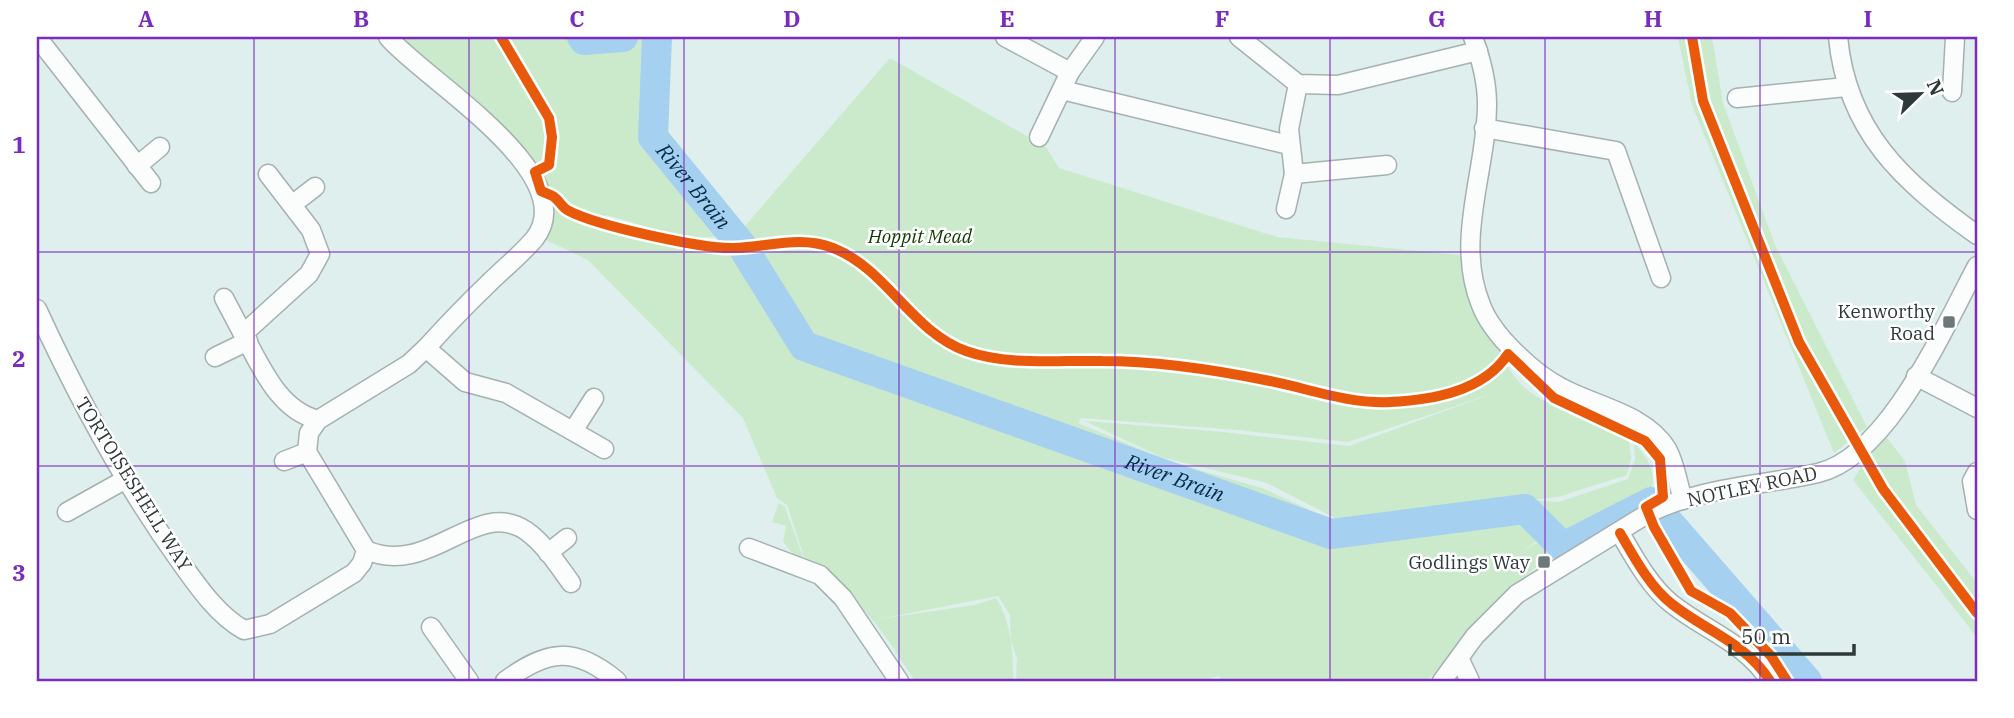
<svg xmlns="http://www.w3.org/2000/svg" width="2014" height="718" font-family="'IBM Plex Serif',serif">
	<style>
		.green { fill: #cbeacc; fill-rule: evenodd }
		.lines { fill: none; stroke-linecap: round; stroke-linejoin: round }
		.river { stroke: #a6d0ef; stroke-width: 30 }
		.minor-casing { stroke: #a5b1b0; stroke-width: 21 }
		.minor { stroke: #fafdfc; stroke-width: 18 }
		.cycleway-casing { stroke: #fff; stroke-width: 15 }
		.cycleway { stroke: #e8590c; stroke-width: 10 }
		.grid { fill: none; stroke: #7b2cbf; stroke-width: 2; stroke-opacity: 0.55 }
		.poi-dot { fill: #6c7978; stroke: #fff; stroke-width: 2.5 }
		.labels { text-anchor: middle; stroke-width: 5; stroke-linejoin: round; paint-order: stroke }
		.park-label { font-size: 19px; font-style: italic; fill: #123a03; stroke: #fff }
		.poi-label { font-size: 19px; fill: #2e3a39; stroke: #fff; text-anchor: end }
		.street-label { font-size: 19px; fill: #2e3a39; stroke: #fff }
		.water-label { font-size: 21px; font-style: italic; fill: #032c4a; stroke: #fff }
		.neatline { fill: none; stroke: #7b2cbf; stroke-width: 2.5 }
		.grid-label { font-size: 23px; text-anchor: middle; font-weight: bold; fill: #7b2cbf }
	</style>
	<rect width="100%" height="100%" fill="#deefed"/>
	<!-- green -->
	<g class="green">
		<path d="M401 37H579L584 44 652 38 649 140 728 237H682L606 215 605 224 682 245H734L799 350 1329 538 1524 515 1544 536 1523 551 1545 538 1555 551 1495 602 1427 681H1222L1219 676 1197 681H1016L1017 659 1011 641 1010 615 998 596 879 619 975 605 996 598C1011 621 1014 655 1013 681H915C896 653 879 622 853 600 830 581 799 566 783 541L786 526 772 522 779 503 785 507 803 557 816 564 879 619 817 564 804 557 787 505 777 498 743 418 588 260 546 240 549 204 461 92Z"/>
		<path d="M1678 37H1712L1723 103 1775 245 1867 427 1834 453 1692 105Z"/>
		<path d="M890 58 1046 147 1059 168 1277 237 1470 256C1479 296 1491 350 1519 382 1538 404 1601 427 1629 440L1631 459 1627 475 1558 497 1532 500 1559 502 1628 479 1635 460 1634 443C1648 458 1658 472 1650 494L1562 538 1527 505 1330 529 1040 417 804 346 739 233ZM1494 393 1349 446 1213 431 1085 421 1161 457 1267 483 1335 518 1392 514 1334 521 1262 488 1171 462 1078 423 1081 418 1237 430 1348 442Z"/>
		<path d="M1883 433 1905 461 1916 505 1977 583V637L1853 480Z"/>
	</g>
	<g class="lines">
		<!-- river -->
		<g class="river">
			<path d="M582 37 584 40 623 37"/>
			<path id="s1" d="M657 37 653 137 742 246 804 346 1331 534 1525 509 1563 547 1651 502 1807 681"/>
		</g>
		<!-- minor casing -->
		<g class="minor-casing">
			<g id="minor">
				<path d="M37 37 151 183"/>
				<path d="M1005 37 1070 72"/>
				<path d="M1239 37 1298 84 1338 85 1478 51"/>
				<path d="M1473 37C1480 56 1487 83 1487 104 1487 171 1454 239 1481 305 1492 335 1534 374 1562 388 1595 406 1646 414 1667 449 1675 463 1678 484 1683 500"/>
				<path d="M1838 37C1847 132 1903 182 1977 235"/>
				<path d="M1062 90 1289 145"/>
				<path d="M1952 92 1955 37"/>
				<path d="M1737 98 1846 87"/>
				<path d="M1484 128 1616 151 1661 278"/>
				<path d="M1039 137 1070 72 1095 37"/>
				<path d="M137 166 160 147"/>
				<path d="M268 174 311 230 320 254 309 274 243 334C261 366 278 410 318 420"/>
				<path d="M1294 174 1387 165"/>
				<path d="M293 204 315 187"/>
				<path d="M1286 209 1294 174 1289 129 1298 84"/>
				<path d="M224 298 243 334"/>
				<path d="M37 309C77 396 123 482 179 560 197 585 217 615 244 630L270 624 354 573 362 563 366 550 307 452 309 433 318 420 409 364 426 348C446 326 467 304 489 283 504 268 522 254 535 238 584 174 421 77 388 37"/>
				<path d="M426 348 465 382 506 393 604 449"/>
				<path d="M215 357 248 341"/>
				<path d="M1916 376 1977 408"/>
				<path d="M573 431 594 398"/>
				<path d="M284 461 307 452"/>
				<path d="M1977 472 1972 481 1977 510"/>
				<path d="M67 512 126 479"/>
				<path d="M1620 533C1634 557 1650 587 1672 604 1706 631 1746 643 1770 681"/>
				<path d="M749 548 820 575 843 598 899 681"/>
				<path d="M366 550C430 578 475 498 525 530 544 543 558 565 571 583"/>
				<path d="M548 553 567 538"/>
				<path d="M431 627 469 681"/>
				<path d="M1459 658 1470 681"/>
				<path d="M505 681C548 649 575 646 617 681"/>
				<path d="M1442 681 1475 636 1517 594 1647 514C1700 487 1761 486 1818 473 1889 456 1944 327 1977 266"/>
			</g>
		</g>
		<!-- minor -->
		<use href="#minor" class="minor"/>
		<!-- cycleway casing -->
		<g class="cycleway-casing">
			<g id="cycleway">
				<path d="M501 37 549 118 552 137 549 165 535 172 541 191C545 193 552 195 554 197 560 201 562 208 569 211 598 226 702 249 734 248 768 247 800 235 833 248 887 269 911 331 966 351 1008 366 1058 360 1102 361 1158 361 1216 370 1270 381 1310 389 1349 404 1390 402 1431 400 1483 392 1508 354L1554 398 1645 441 1660 459 1663 497 1646 507 1654 527 1691 591 1730 613 1771 656 1787 681"/>
				<path d="M1692 37 1703 101 1799 342 1883 489 1977 613"/>
				<path d="M1620 533C1634 557 1650 587 1672 604 1706 631 1746 643 1770 681"/>
			</g>
		</g>
		<!-- cycleway -->
		<use href="#cycleway" class="cycleway"/>
	</g>
	<!-- grid -->
	<path class="grid" d="M254 37V681M469 37V681M684 37V681M899 37V681M1115 37V681M1330 37V681M1545 37V681M1760 37V681M37 252H1977M37 466H1977"/>
	<!-- markers -->
	<g class="poi-dot">
		<rect x="1942" y="315" width="14" height="14" rx="3.5"/>
		<rect x="1537" y="555" width="14" height="14" rx="3.5"/>
	</g>
	<g class="labels">
		<!-- park labels -->
		<g class="park-label">
			<text x="920" y="243">Hoppit Mead</text>
		</g>
		<!-- poi labels -->
		<g class="poi-label">
			<text x="1935" y="318">Kenworthy<tspan x="1935" dy="22">Road</tspan></text>
			<text x="1530" y="569">Godlings Way</text>
		</g>
		<!-- street labels -->
		<g class="street-label">
			<text transform="translate(134 484) rotate(58)" y="7">TORTOISESHELL WAY</text>
			<text transform="translate(1752 486) rotate(-12)" y="7">NOTLEY ROAD</text>
		</g>
		<!-- water labels -->
		<g class="water-label">
			<text dy="7" stroke="none"><textPath href="#s1" startOffset="164">River Brain</textPath></text>
			<text dy="7" stroke="none"><textPath href="#s1" startOffset="752">River Brain</textPath></text>
		</g>
	</g>
	<!-- border -->
	<rect width="2014" height="718" fill="none" stroke="#ffffff" stroke-width="77"/>
	<!-- north arrow -->
	<g transform="translate(1920 94) rotate(67)" stroke="#ffffff" stroke-width="5" paint-order="stroke">
	<path d="M0-5L12 26L0 18L-12 26Z" fill="#2e3a39"/>
	<text y="-10" font-size="19" font-weight="bold" text-anchor="middle" fill="#2e3a39">N</text>
	</g>
	<!-- scale -->
	<path d="M1730 644v10h124v-10" fill="none" stroke="#2e3a39" stroke-width="3.5"/>
	<text x="1741" y="644" font-size="21" fill="#2e3a39" stroke="#ffffff" stroke-width="5" paint-order="stroke">50 m</text>
	<rect x="38" y="38" width="1938" height="642" class="neatline"/>
	<g class="grid-label">
		<text x="146" y="27">A</text>
		<text x="361" y="27">B</text>
		<text x="577" y="27">C</text>
		<text x="792" y="27">D</text>
		<text x="1007" y="27">E</text>
		<text x="1222" y="27">F</text>
		<text x="1437" y="27">G</text>
		<text x="1653" y="27">H</text>
		<text x="1868" y="27">I</text>
		<text x="19" y="153">1</text>
		<text x="19" y="367">2</text>
		<text x="19" y="581">3</text>
	</g>
</svg>
